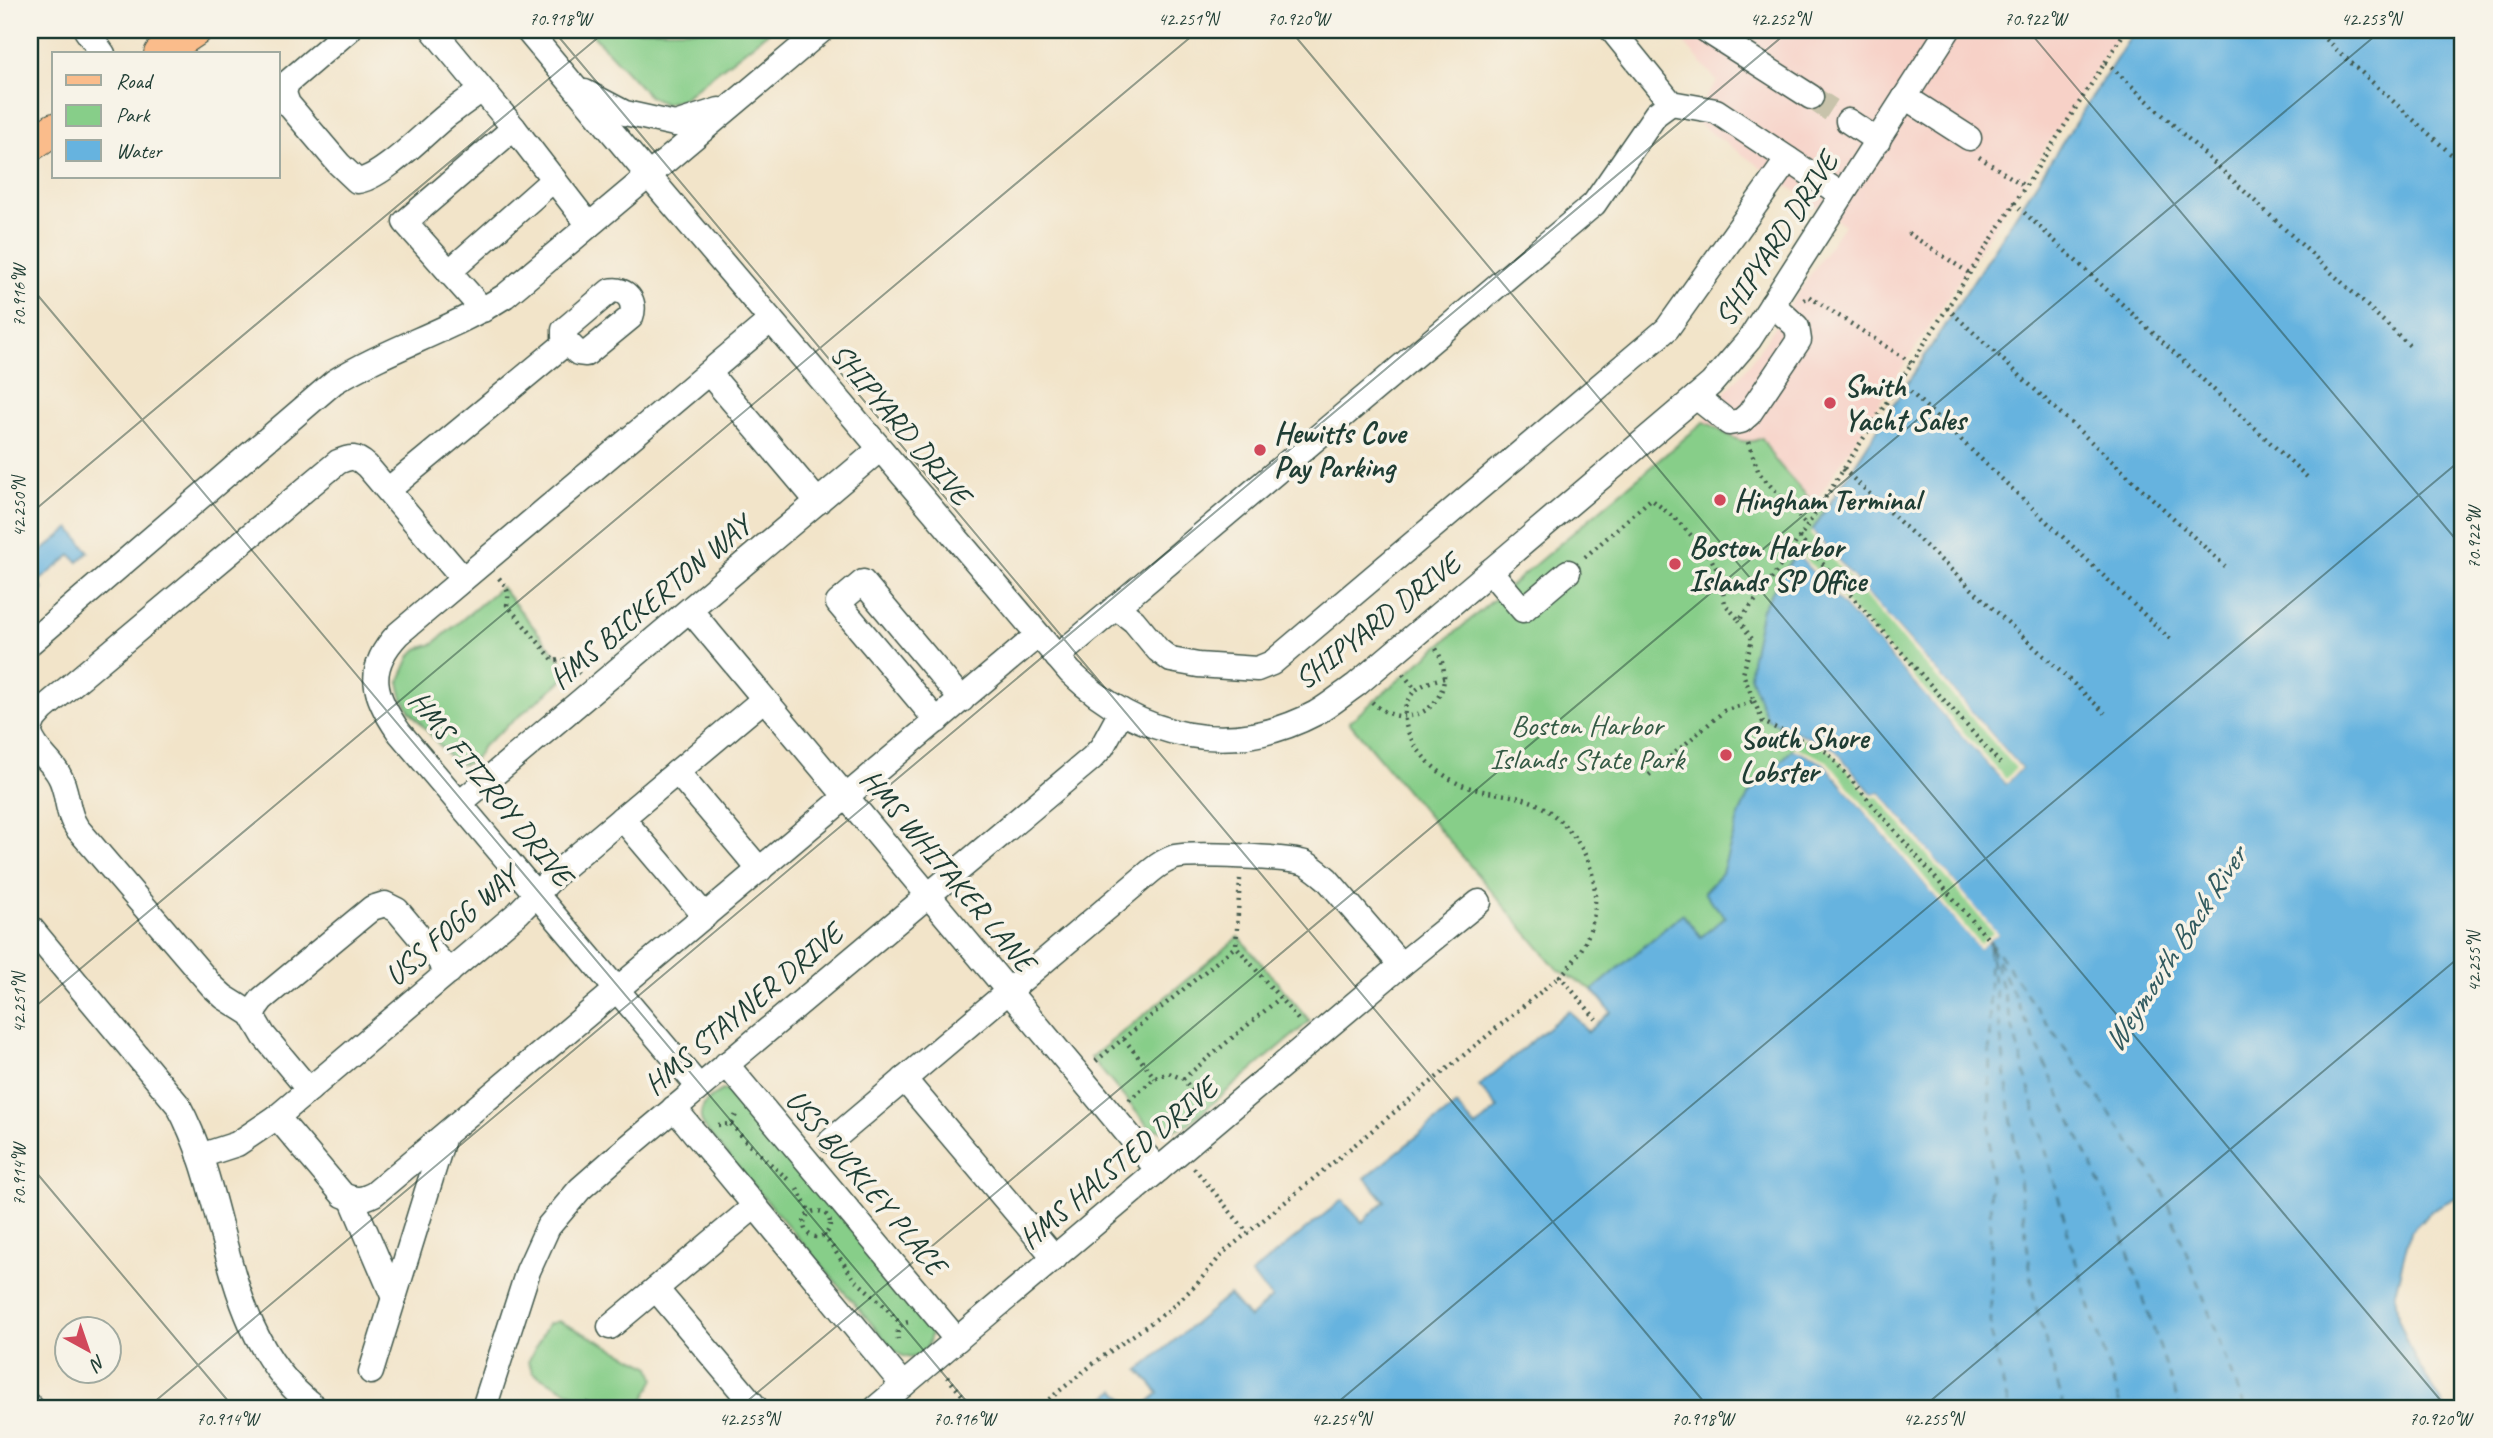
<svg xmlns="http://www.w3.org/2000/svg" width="2493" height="1438" font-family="Caveat,sans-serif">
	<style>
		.built { fill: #f7d1c7 }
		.green { fill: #87ce89; stroke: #53865e; stroke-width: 2 }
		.water { fill: #66b3df; stroke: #42788a; stroke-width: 2 }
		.pier { fill: #f2e4c9 }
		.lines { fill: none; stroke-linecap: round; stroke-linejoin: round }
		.ferry { stroke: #315a5f; stroke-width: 2; stroke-dasharray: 9 7; stroke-linecap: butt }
		.minor-tunnel { stroke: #c8c3ab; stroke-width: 24; stroke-dasharray: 24 12; stroke-linecap: butt }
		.minor-casing { stroke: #3f564a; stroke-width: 27 }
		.major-casing { stroke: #3f564a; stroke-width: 34 }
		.path { stroke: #3f564a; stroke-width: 4.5; stroke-dasharray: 2 5; stroke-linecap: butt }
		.minor { stroke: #fff; stroke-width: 24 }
		.major { stroke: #fabc8b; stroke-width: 32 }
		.ticks { fill: none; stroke: #1f3d34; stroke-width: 2; stroke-opacity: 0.45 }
		.poi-dot { fill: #d1495b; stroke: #f7f3e8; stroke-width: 2.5 }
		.labels { text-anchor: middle; stroke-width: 7; stroke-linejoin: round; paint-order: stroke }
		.street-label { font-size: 30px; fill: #1f3d34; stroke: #f7f3e8 }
		.poi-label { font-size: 30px; font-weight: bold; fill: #1f3d34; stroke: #f7f3e8; text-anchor: start }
		.park-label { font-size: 30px; fill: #345a45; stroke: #f7f3e8 }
		.water-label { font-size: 32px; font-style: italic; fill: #315a5f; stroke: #f7f3e8 }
		.neatline { fill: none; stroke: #1f3d34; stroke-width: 2.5 }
		.ticks-label { font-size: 18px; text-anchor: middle; fill: #1f3d34 }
	</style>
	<rect width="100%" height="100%" fill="#f7f3e8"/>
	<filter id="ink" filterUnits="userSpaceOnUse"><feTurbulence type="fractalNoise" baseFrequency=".0143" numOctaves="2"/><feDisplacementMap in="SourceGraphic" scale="14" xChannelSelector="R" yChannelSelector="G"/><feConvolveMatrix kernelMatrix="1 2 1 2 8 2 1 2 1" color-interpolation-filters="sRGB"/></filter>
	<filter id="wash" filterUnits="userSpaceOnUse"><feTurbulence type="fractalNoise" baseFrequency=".00686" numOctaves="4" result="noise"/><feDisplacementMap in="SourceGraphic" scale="28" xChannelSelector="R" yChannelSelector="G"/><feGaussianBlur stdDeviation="1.57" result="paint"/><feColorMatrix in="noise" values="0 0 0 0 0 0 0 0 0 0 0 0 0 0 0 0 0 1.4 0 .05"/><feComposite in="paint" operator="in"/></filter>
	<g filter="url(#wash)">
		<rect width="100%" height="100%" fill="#f2e4c9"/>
		<!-- built -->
		<path class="built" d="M1673 30H2122L1814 504 1774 459 1766 443 1739 441 1704 422 1727 390 1749 365 1844 225 1691 119 1717 81Z"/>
		<!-- green -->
		<g class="green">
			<path d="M588 30H771L682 99 664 104 649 96Z"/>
			<path d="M1704 422C1724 429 1738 450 1762 438L1774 459 1814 504 1825 510 1812 531 2021 768 2006 784 1797 553 1762 609 1758 631 1767 719 1834 749 1880 793 1998 934 1979 949 1793 749 1749 794 1740 813 1722 873 1704 892 1725 917 1701 937 1682 914 1593 990 1557 969 1349 722Z"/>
			<path d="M501 587 571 673 483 746C477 758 469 769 454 762L409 710 402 696 399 682 411 655 418 649 433 644Z"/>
			<path d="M1239 937 1310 1021 1187 1125C1173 1131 1163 1133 1149 1127L1091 1058Z"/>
			<path d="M723 1090 733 1092 740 1097 930 1323C935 1349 915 1370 893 1349L706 1130C693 1111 706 1099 723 1090Z"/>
			<path d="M559 1321 651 1367 655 1379 639 1408H600L533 1373 528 1362 548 1324Z"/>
		</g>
		<!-- water -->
		<g class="water">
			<path d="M2135 30H2463V1194L2433 1209 2410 1232 2395 1293 2398 1318 2414 1357 2445 1408H1142L1159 1393 1139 1370 1229 1295 1249 1318 1272 1298 1251 1274 1342 1200 1362 1222 1385 1201 1365 1178 1456 1105 1476 1127 1498 1108 1479 1086 1569 1010 1588 1032 1611 1012 1593 990 1682 914 1701 937 1725 917 1704 893 1722 873 1740 813 1749 794 1793 749 1824 763 1979 948 1997 934 1880 793 1873 795 1834 749 1767 719 1750 676 1751 661 1762 609 1796 553 2006 784 2021 768 1812 531Z"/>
			<path d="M70 528 89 552 78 562 71 555 38 582 43 590 32 599 30 597V561Z"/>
			<path d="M1116 1390 1132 1408H1089Z"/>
		</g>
		<!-- pier -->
		<g class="pier">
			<path d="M1812 531 2021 768 2006 784 1796 553 1798 550 2006 779 2016 768 1810 534Z"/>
			<path d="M1797 733 1834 749 1872 795 1880 793 1998 934 1979 949 1824 763 1793 749 1794 746 1827 761 1980 944 1993 933 1878 797H1870L1832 752 1796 736Z"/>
		</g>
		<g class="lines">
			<!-- ferry -->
			<g class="ferry">
				<path d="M1989 940 2162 1188 2245 1408"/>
				<path d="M1989 942 2034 1299 2064 1408"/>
				<path d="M1991 945 2119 1225 2180 1408"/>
				<path d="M1991 948 2076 1262 2121 1408"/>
				<path d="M1989 949 1991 1337 2009 1408"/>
			</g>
		</g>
	</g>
	<g filter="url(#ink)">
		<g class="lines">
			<!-- minor-tunnel -->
			<path class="minor-tunnel" d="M1811 97 1848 121"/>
			<!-- minor casing -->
			<g class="minor-casing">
				<g id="minor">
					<path d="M86 30 103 54"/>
					<path d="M349 30 287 83 284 93 288 104 339 164 357 181C381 179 426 132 446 116 458 107 470 98 482 90"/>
					<path d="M433 30 514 128"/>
					<path d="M527 30 648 175 1070 672C1139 738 1229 759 1316 713 1330 705 1343 694 1356 685L1711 384 1749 340 1948 30"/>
					<path d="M1612 30 1671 103 1716 111 1842 195"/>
					<path d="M1706 30 1811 97"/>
					<path d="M585 92 625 113 675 124 719 110"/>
					<path d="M1905 97 1969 138"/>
					<path d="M1848 121 1878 141"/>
					<path d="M449 272 554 179"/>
					<path d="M483 310 405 222 514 128 589 225"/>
					<path d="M709 373 818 502"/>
					<path d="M1696 397 1729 423 1741 421 1749 414 1799 340 1797 327 1772 304"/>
					<path d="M388 490 567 342 578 353 586 354 631 317C637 302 626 287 610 291L564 330V337L567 342"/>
					<path d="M1490 571 1523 610 1568 572"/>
					<path d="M1116 607 1134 621 1158 650 1171 660 1198 665 1257 669 1272 663 1667 329 1788 159"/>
					<path d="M690 610 1158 1170"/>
					<path d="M30 643 334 382C389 348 450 331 505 296L822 30"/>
					<path d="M1057 657 1594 204 1656 114 1671 103"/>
					<path d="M937 721 838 603 863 582 962 700"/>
					<path d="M30 729 34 719 43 709 338 462C351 456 356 456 367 466L463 579"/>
					<path d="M30 734C35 751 51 760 59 775 69 792 65 811 77 828L212 986 224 997 251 1014 264 1036 309 1090"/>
					<path d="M677 772 760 870"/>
					<path d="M460 803 880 449"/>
					<path d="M622 818 705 916"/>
					<path d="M30 927 178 1105C232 1203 219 1336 316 1408"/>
					<path d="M251 1014 262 999 372 908 385 904 397 910 449 972"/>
					<path d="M726 1064 957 1340"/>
					<path d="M904 1079 1055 1258"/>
					<path d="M699 1087 399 732C373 695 365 669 398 634L771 320"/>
					<path d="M674 1108 903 1385"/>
					<path d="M277 1117 343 1195C356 1201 362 1200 374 1194L1038 635"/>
					<path d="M831 1141 1151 871C1158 865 1166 860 1175 857 1192 853 1288 857 1305 863 1313 867 1320 873 1327 879L1401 965"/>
					<path d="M200 1156 237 1144 277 1117 518 913 558 872 764 699"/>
					<path d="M352 1200 394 1298"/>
					<path d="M656 1289 756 1408"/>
					<path d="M610 1327 755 1206"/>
					<path d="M371 1372 444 1136"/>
					<path d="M30 1406 32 1408"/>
					<path d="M484 1408 528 1271 548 1227 580 1189 620 1154 1092 758 1102 747 1121 712"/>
					<path d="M876 1408 1401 965 1479 902"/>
				</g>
			</g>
			<!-- major casing -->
			<g class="major-casing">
				<g id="major">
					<path d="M160 54 196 30"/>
					<path d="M30 146 54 129"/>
				</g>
			</g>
			<!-- path -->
			<g class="path">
				<path d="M2315 30 2463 165"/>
				<path d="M2106 62 2411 347"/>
				<path d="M1979 157 2026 187"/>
				<path d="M2014 203 2307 477"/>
				<path d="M1908 233 1969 273"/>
				<path d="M1804 300 1808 296 1912 363"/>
				<path d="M1947 308 2225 566"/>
				<path d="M1900 382 2172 641"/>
				<path d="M1748 442 1759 473 1807 526"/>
				<path d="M1843 469 2105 713"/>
				<path d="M1799 537 2000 763"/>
				<path d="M1585 557 1651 499 1677 520 1709 555 1720 575 1725 604 1739 620 1764 590 1807 526 2126 30"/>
				<path d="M499 578C507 588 510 592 507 605L554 661 563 659 571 664 579 674"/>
				<path d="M1403 674 1416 690"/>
				<path d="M1444 678C1375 692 1409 756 1452 780 1475 794 1505 792 1530 801 1546 807 1560 819 1571 833 1608 877 1601 938 1560 976L1596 1019"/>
				<path d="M1754 701 1763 722 1827 752 1989 940"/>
				<path d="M1372 702C1411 740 1466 696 1435 647"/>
				<path d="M1649 775 1724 711 1754 701 1743 674 1752 639 1739 620"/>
				<path d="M1240 879 1236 946 1300 1022"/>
				<path d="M1124 1039 1155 1078"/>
				<path d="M1096 1061 1236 946"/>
				<path d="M1183 1079 1280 998"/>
				<path d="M1129 1100 1155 1078 1169 1073 1183 1079 1203 1103"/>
				<path d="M731 1124 749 1145 791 1182"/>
				<path d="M718 1125 731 1124 737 1113"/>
				<path d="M1194 1168 1248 1233"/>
				<path d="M797 1189 810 1212"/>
				<circle cx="817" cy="1224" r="13"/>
				<path d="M824 1235 855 1280 882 1303 901 1325"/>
				<path d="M898 1340C896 1329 901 1321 913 1322"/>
				<path d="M947 1377 973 1408"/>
				<path d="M586 1408 588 1401"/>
				<path d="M978 1408 989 1405 998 1408"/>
				<path d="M1038 1408 1098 1360 1169 1310 1197 1284 1223 1253 1560 976"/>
			</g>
			<!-- minor -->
			<use href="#minor" class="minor"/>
			<!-- major -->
			<use href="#major" class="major"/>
		</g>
	</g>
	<!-- ticks -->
	<path class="ticks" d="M553 30 1709 1408M1290 30 2447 1408M2028 30 2463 548M30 286 972 1408M30 514 607 30M30 1011 1199 30M30 1165 234 1408M147 1408 1790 30M739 1408 2382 30M1331 1408 2463 458M1922 1408 2463 954"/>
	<!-- markers -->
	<g class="poi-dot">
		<circle cx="1830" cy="403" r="7"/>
		<circle cx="1260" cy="450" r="7"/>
		<circle cx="1720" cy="500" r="7"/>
		<circle cx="1675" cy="564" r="7"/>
		<circle cx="1726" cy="755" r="7"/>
	</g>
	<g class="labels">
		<!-- street labels -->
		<g class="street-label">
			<text transform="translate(1776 239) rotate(-57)" y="10">SHIPYARD DRIVE</text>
			<text transform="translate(901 424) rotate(50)" y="10">SHIPYARD DRIVE</text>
			<text transform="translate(650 602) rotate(-40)" y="10">HMS BICKERTON WAY</text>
			<text transform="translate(1377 621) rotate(-38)" y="10">SHIPYARD DRIVE</text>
			<text transform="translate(491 788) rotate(51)" y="10">HMS FITZROY DRIVE</text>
			<text transform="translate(948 870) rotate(50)" y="10">HMS WHITAKER LANE</text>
			<text transform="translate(451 926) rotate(-41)" y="10">USS FOGG WAY</text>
			<text transform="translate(743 1009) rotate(-40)" y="10">HMS STAYNER DRIVE</text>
			<text transform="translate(1118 1163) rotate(-40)" y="10">HMS HALSTED DRIVE</text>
			<text transform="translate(866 1182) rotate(50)" y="10">USS BUCKLEY PLACE</text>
		</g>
		<!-- poi labels -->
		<g class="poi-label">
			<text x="1844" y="396">Smith<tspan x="1844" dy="34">Yacht Sales</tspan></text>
			<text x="1274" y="443">Hewitts Cove<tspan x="1274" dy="34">Pay Parking</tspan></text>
			<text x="1734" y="510">Hingham Terminal</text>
			<text x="1689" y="557">Boston Harbor<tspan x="1689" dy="34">Islands SP Office</tspan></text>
			<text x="1740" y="748">South Shore<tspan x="1740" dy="34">Lobster</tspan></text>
		</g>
		<!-- park labels -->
		<g class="park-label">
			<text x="1587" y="735">Boston Harbor<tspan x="1587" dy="34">Islands State Park</tspan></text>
		</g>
		<!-- water labels -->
		<g class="water-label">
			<text transform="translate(2174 949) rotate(-57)" y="11">Weymouth Back River</text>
		</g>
	</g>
	<!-- margin -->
	<rect width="2493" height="1438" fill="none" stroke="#f7f3e8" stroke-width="77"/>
	<!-- legend -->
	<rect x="52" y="52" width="228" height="126" fill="#f7f3e8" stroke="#a1aaa0" stroke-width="2"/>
	<rect x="66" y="75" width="35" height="10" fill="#fabc8b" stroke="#a1aaa0" stroke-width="2"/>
	<text x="116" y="88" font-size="21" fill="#1f3d34">Road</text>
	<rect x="66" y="105" width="35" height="21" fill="#87ce89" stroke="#a1aaa0" stroke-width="2"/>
	<text x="116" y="122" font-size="21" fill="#1f3d34">Park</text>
	<rect x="66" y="140" width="35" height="21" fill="#66b3df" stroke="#a1aaa0" stroke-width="2"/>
	<text x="116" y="158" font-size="21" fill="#1f3d34">Water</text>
	<!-- north arrow -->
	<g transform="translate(88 1350) rotate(140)"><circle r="33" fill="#f7f3e8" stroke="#a1aaa0" stroke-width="2"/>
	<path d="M0-5L12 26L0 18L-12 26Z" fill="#d1495b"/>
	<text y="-10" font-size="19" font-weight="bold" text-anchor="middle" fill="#1f3d34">N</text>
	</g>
	<rect x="38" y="38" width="2416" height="1362" class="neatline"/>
	<g class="ticks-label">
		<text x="560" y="25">70.918°W</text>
		<text x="1188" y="25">42.251°N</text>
		<text x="1298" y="25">70.920°W</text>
		<text x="1780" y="25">42.252°N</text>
		<text x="2035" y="25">70.922°W</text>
		<text x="2371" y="25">42.253°N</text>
		<text transform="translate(19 296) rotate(-90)" y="6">70.916°W</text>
		<text transform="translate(19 507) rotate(-90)" y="6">42.250°N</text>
		<text transform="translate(2474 538) rotate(-90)" y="6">70.922°W</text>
		<text transform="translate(2474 962) rotate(-90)" y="6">42.255°N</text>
		<text transform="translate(19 1003) rotate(-90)" y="6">42.251°N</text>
		<text transform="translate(19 1175) rotate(-90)" y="6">70.914°W</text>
		<text x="227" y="1425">70.914°W</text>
		<text x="749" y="1425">42.253°N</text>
		<text x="964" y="1425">70.916°W</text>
		<text x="1341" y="1425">42.254°N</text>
		<text x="1702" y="1425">70.918°W</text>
		<text x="1933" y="1425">42.255°N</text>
		<text x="2440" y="1425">70.920°W</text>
	</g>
</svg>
